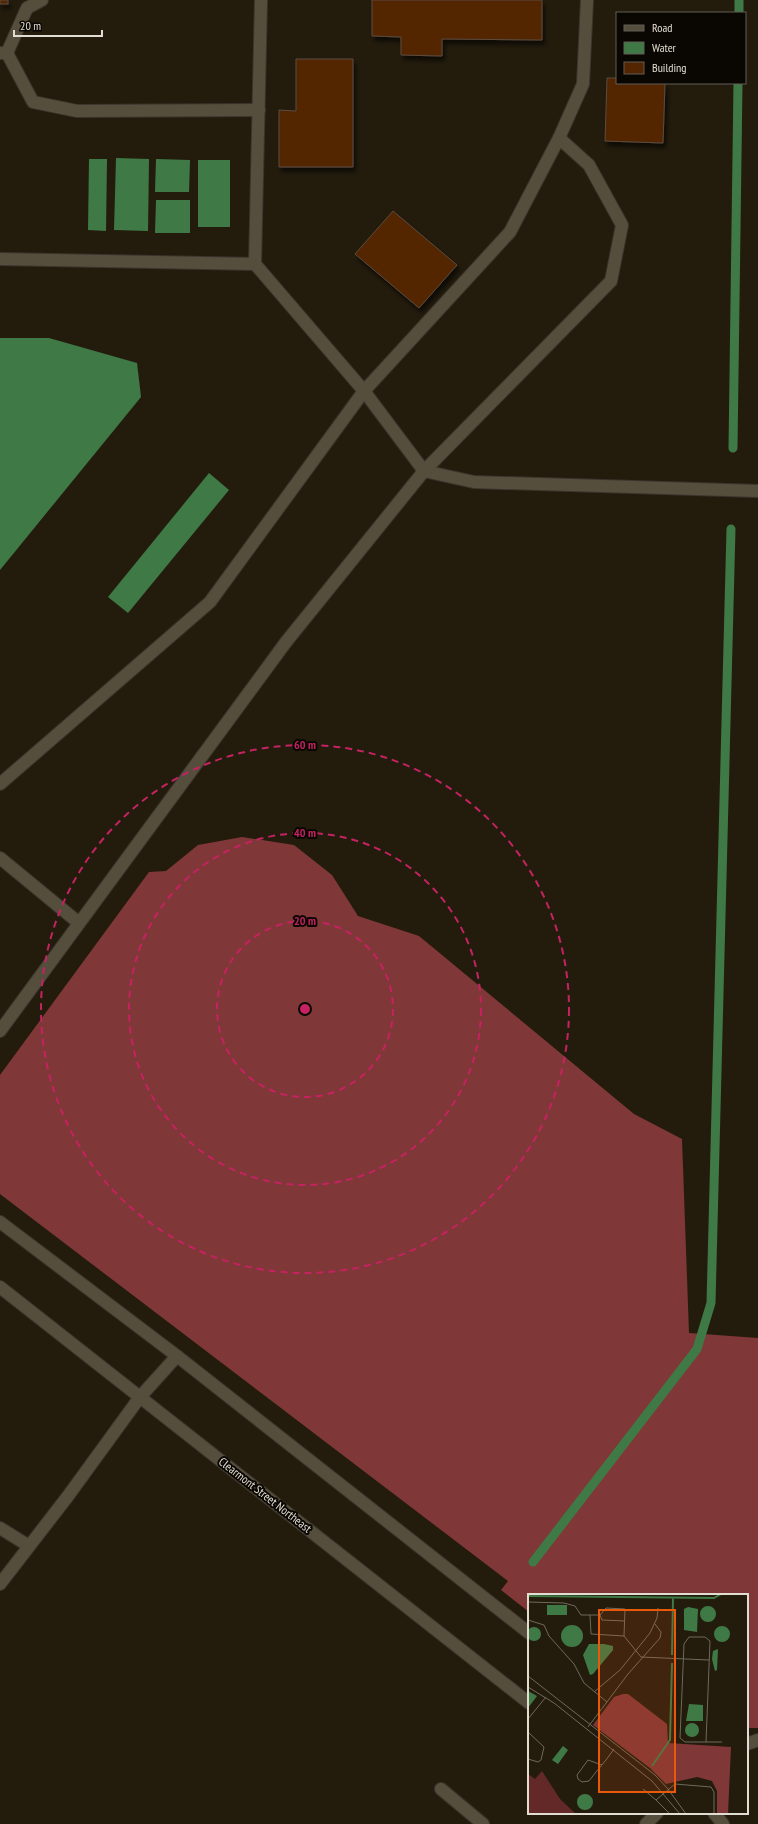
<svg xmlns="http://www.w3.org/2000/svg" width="758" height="1824" font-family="'PT Sans Narrow',sans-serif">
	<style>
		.forest { fill: #803737 }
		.water { fill: #3f7a46 }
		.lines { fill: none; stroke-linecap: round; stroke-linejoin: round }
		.stream { stroke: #3f7a46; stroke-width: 9 }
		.building { fill: #532501; stroke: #5c4b40; filter: url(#shadow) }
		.minor-casing { stroke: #3c352e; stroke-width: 14 }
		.minor { stroke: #564e3d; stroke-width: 12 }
		.ring { fill: none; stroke: #c42261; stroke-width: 2; stroke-dasharray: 7 5 }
		.labels { text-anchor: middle; stroke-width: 4; stroke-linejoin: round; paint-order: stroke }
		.street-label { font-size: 12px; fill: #e2ddd3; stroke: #0a0703 }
		.inset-river { fill: none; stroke: #3f7a46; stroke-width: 2 }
		.inset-road { fill: none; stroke: #6f695c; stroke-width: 1 }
		.view { fill: #e8590c; fill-opacity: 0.15; stroke: #e8590c; stroke-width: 2 }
		.inset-edge { fill: none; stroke: #e2ddd3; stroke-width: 2 }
		.centre { fill: #c42261; stroke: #0a0703; stroke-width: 2 }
		.ring-label { font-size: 12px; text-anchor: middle; font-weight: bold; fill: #c42261; stroke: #0a0703; stroke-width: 4; stroke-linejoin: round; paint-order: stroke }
	</style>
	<defs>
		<filter id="shadow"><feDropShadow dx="2.5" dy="4.5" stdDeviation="2" flood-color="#0009"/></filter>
	</defs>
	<rect width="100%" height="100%" fill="#231c0d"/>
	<!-- forest -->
	<path class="forest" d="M242 837 294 845 332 875 358 916 419 936 634 1114 682 1139 689 1333 758 1338V1728H747V1595H529V1612L501 1590 508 1581 0 1194V1075L149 872 166 871 198 845Z"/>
	<!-- water -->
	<g class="water">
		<path d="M116 158 149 159 148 231 114 230Z"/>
		<path d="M89 159H107L106 231 88 230Z"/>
		<path d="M156 159 190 160 189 192H155Z"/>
		<rect x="198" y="160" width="32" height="67"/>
		<path d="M156 200H190V233H155Z"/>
		<path d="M0 338H49L137 363 141 397 0 570Z"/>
		<path d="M209 473 229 490 128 613 108 597Z"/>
	</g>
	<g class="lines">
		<!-- stream -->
		<g class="stream">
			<path d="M739 13V0"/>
			<path d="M733 448 738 83"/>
			<path d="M533 1562 697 1349 711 1303 731 529"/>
		</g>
	</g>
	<!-- building -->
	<g class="building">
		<rect x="0" y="0" width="8" height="4"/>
		<path d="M372 0H542V40L442 39V56L401 55V37L372 36Z"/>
		<path d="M296 59H353V167H279V110L296 111Z"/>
		<path d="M607 78H617V83H665L663 143 605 141Z"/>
		<path d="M393 211 457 265 419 308 355 254Z"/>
	</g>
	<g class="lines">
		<!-- minor casing -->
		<g class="minor-casing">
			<g id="minor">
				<path d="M261 0 255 264 364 391 424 471 474 482 758 491"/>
				<path d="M0 53H7L27 8 42 0"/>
				<path d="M7 53 33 102 77 111 259 110"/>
				<path d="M0 259 255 264"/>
				<path d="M0 784 210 602 364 391 510 232 559 138 583 84 587 0"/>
				<path d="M0 858 79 923"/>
				<path d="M0 1031 286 642 424 471 611 281 622 225 589 165 559 138"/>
				<path d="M0 1222 177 1356 529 1633"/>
				<path d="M0 1287 529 1703"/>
				<path d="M0 1528 29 1546"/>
				<path d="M0 1584 68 1496 140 1397 177 1356"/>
				<path d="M747 1744 758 1740"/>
				<path d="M441 1789 483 1824"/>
				<path d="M714 1813 723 1824"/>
				<path d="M646 1824 657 1813"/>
			</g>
		</g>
		<!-- minor -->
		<use href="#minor" class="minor"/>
	</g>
	<!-- distance rings -->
	<g class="ring">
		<circle cx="305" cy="1009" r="88"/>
		<circle cx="305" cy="1009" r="176"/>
		<circle cx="305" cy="1009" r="264"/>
	</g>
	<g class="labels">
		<!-- street labels -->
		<g class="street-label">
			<text transform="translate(265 1495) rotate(38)" y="4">Clearmont Street Northeast</text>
		</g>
	</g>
	<!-- overview -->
	<g transform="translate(528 1594)">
		<rect width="220" height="220" fill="#231c0d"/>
		<path d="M14 177 32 205 48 220H0V180L7 185Z" fill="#632828"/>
		<path d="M95 100H100L139 130 140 149 203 153 200 220H189V197L184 187 169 183 138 190 122 174 65 131 86 103Z" fill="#803737"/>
		<path d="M19 11H39V21H19ZM172 20a8 8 0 1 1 16 0a8 8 0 1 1-16 0ZM160 13 170 15 169 38 156 36V15ZM33 42a11 11 0 1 1 22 0a11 11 0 1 1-22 0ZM186 40a8 8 0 1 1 16 0a8 8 0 1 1-16 0ZM-1 40a7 7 0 1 1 14 0a7 7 0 1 1-14 0ZM61 50H76L85 52V56L65 80 62 81 55 61ZM190 55 189 76 187 77 184 65 185 57ZM0 97 9 102 0 114ZM161 110 175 111V127H158ZM157 136a7 7 0 1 1 14 0a7 7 0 1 1-14 0ZM35 152 40 156 30 170 24 166ZM49 208a8 8 0 1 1 16 0a8 8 0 1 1-16 0Z" fill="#3f7a46"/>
		<path class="inset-river" d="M0 2 186 4 193 0M144 61 145 4M124 172 142 146 144 69"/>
		<path class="inset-road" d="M0 8 36 9 47 12 53 21H72L78 14 97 15 96 42 113 63 181 66M62 21 63 40 96 42M72 21 74 26 97 27M0 26 16 31 21 42 46 70 56 89 79 108M0 82 127 181 140 195 158 220M0 93 26 109 124 187 152 220M66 98 92 76 122 39 129 24 130 14M0 125 18 103M60 133 100 80 132 44 133 38 127 30M0 138 16 153 13 166 10 168 0 165M178 148 182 47 177 43H161L156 50 152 144 157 148H194M74 171 60 166 49 181 50 185 54 188 61 187 68 178 78 166 86 155M115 195 128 206 147 190 183 193 186 198V220M128 206 142 220"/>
		<path class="view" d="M71 16H147V198H71Z"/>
		<rect width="220" height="220" class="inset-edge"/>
	</g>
	<circle cx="305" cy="1009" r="6" class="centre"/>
	<g class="ring-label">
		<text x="305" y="749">60 m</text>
		<text x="305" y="837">40 m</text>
		<text x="305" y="925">20 m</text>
	</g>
	<!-- legend -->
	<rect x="616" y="12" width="130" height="72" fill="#0a0703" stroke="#605d56"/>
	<rect x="624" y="25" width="20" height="6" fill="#564e3d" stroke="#605d56"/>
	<text x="652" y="32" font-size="12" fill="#e2ddd3">Road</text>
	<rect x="624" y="42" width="20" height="12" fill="#3f7a46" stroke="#605d56"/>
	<text x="652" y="52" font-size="12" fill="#e2ddd3">Water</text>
	<rect x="624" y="62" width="20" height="12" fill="#532501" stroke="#605d56"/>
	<text x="652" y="72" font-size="12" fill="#e2ddd3">Building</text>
	<!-- scale -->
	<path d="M14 30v6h88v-6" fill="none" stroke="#e2ddd3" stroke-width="2"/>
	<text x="20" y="30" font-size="12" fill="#e2ddd3" stroke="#0a0703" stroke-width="3" paint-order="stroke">20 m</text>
</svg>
